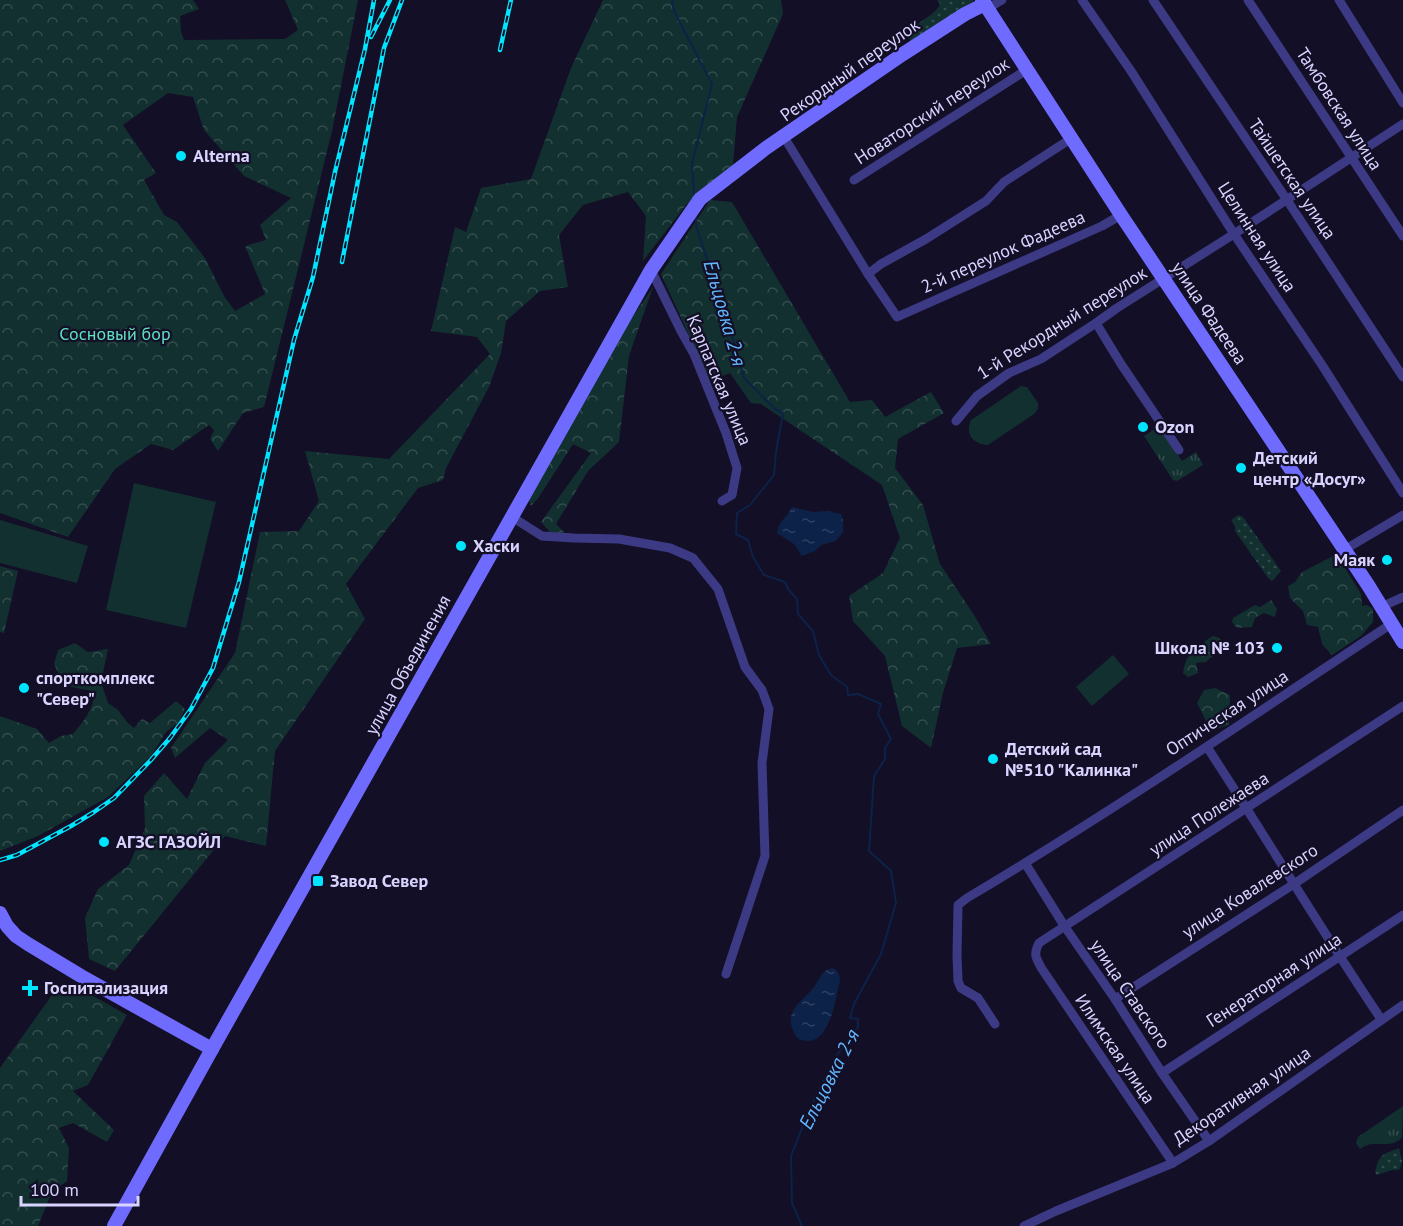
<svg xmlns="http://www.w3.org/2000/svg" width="1403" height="1226" font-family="'PT Sans',sans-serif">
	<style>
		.grass { fill: url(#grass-dots) }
		.forest { fill: url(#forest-crowns); fill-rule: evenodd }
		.park { fill: url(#park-tufts) }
		.pitch { fill: #12302f }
		.water { fill: url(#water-ripples) }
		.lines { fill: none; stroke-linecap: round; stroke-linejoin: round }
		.stream { stroke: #0c2248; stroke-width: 2 }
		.street { stroke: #3d3a85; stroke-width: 9 }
		.secondary { stroke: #6f6bff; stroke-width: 14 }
		.rail-casing { stroke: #00e5ff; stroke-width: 4.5 }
		.rail { stroke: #130f26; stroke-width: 2; stroke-dasharray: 7; stroke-linecap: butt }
		.poi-dot { fill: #00e5ff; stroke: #130f26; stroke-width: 2 }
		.labels { text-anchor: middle; stroke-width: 4.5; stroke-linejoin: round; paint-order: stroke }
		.street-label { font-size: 18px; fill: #d9d4ff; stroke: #130f26 }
		.poi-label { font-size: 18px; font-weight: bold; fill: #d9d4ff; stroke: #130f26; text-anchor: start }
		.park-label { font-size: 18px; fill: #5fe0c0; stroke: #130f26 }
		.water-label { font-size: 20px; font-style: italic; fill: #62b6ff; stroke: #130f26 }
	</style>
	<defs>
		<pattern id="grass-dots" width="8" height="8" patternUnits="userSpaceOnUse" patternTransform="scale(1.5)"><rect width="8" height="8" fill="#12302f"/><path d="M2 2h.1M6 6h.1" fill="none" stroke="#344d4e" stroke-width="1.8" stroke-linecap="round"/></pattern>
		<pattern id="forest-crowns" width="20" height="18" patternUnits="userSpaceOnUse" patternTransform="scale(1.5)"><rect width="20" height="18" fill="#12302f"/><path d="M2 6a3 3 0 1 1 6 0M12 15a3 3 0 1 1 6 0" fill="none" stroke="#344d4e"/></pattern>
		<pattern id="park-tufts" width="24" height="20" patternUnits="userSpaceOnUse" patternTransform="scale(1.5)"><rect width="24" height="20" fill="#12302f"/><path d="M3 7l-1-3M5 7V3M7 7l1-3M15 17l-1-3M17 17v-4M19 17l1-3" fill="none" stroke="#344d4e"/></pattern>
		<pattern id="water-ripples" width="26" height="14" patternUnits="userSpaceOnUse" patternTransform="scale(1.5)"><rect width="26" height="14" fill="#0c2248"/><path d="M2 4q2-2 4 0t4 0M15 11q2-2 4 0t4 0" fill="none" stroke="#2f4163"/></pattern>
	</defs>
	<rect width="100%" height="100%" fill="#130f26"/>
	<!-- grass -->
	<g class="grass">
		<path d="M937 0H974L973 2 910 42C906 23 934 19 940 4Z"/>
		<path d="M1238 515 1243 517 1281 571 1272 581 1268 578 1235 531V526L1231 520Z"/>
		<path d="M1399 1148 1402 1161 1400 1169 1397 1170H1392L1377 1175 1375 1172C1380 1153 1382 1155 1399 1148Z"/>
	</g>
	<!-- forest -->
	<g class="forest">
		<path d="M0 0H193L199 9 180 16 181 32 184 40 285 39 298 30 285 0H358L332 131 264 407 243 413 218 451 210 439 214 430 209 425 173 450 151 444 115 469 68 537 0 513ZM168 93 193 97 204 130 244 176 291 198 260 225 266 240 245 246 265 294 235 311 224 296 205 258 177 222 164 215 144 180 156 173 123 125Z"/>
		<path d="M603 0H781L783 14 737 117 733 165 686 205 643 261 646 216 628 192 583 205 559 235 568 287 540 291 506 321 501 353 489 387 446 468 443 480 418 488 346 584 365 619 275 751 266 846 225 836 115 971 89 959 85 918 98 889 129 865 145 828 144 796 164 773 187 799 205 763 228 740 210 728 175 758 171 748 235 653 260 532 299 531 319 501 305 451 389 459 490 354 477 337 431 331 455 227 466 232 481 188 531 179 571 68Z"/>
		<path d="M710 200 732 202 850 402 872 400 885 417 931 392 944 413 898 439 895 468 923 505 940 564 974 615 991 644 957 648 943 693 931 748 902 726 885 656 853 621 849 596 883 573 900 538 882 485 761 404 751 403 730 373 710 381 661 274Z"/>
		<path d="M653 287 629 356 619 442 588 471 556 524 566 534 551 533 541 522 591 453 573 444 539 497 531 506 528 498 611 349Z"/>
		<path d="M1335 555 1342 563 1361 594 1362 606 1367 605 1373 609V622L1361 636 1332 655 1322 644 1318 627 1307 625 1303 611 1290 598 1288 586 1295 582 1302 572Z"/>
		<path d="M0 566 18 571 4 633 0 632Z"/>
		<path d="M1271 600 1277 609 1275 617 1264 613 1255 618 1252 627 1237 628 1232 622 1233 618 1255 605 1260 607Z"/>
		<path d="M1213 636 1220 638 1221 648 1206 662 1196 663 1198 673 1188 677 1183 673C1186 658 1187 654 1202 650L1205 641Z"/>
		<path d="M75 643 88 652 108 649 101 682 108 703 118 710 127 722 134 728 142 719 150 723 176 701 185 709 179 722 166 732 151 756 108 797 38 836 0 851V716L37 729 49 743 61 736 73 734C83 722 95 708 94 691 67 686 66 690 54 664L58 650Z"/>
		<path d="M1215 688 1230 695 1229 725 1216 729 1207 723 1197 703 1204 690Z"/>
		<path d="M70 983 127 1015 88 1085 73 1091 114 1130 107 1142 73 1123 59 1128 69 1148 67 1181 52 1192 38 1226H0V1068L57 988Z"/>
	</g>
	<!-- park -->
	<g class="park">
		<path d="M1156 428 1159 429 1163 432 1182 461 1196 452 1203 465 1177 481 1173 480 1144 436Z"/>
		<path d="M1403 1106 1402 1138C1386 1151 1376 1137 1360 1149L1356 1143 1358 1137Z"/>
	</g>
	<!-- pitch -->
	<g class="pitch">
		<path d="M1021 386 1027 387 1038 403V409L1034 414 988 445C972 444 965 434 971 420Z"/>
		<path d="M134 483 216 502 186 628 106 610Z"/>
		<path d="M0 520 88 546 77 583 0 563Z"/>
		<path d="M1113 655 1129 674 1092 706 1076 687Z"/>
	</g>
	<!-- water -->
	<g class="water">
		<path d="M792 507 813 512 827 511 841 514 843 520V532L836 541 821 545 815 551 802 556 794 544 777 533C780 519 786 519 792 507Z"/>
		<path d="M833 968C836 970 838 971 839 975 841 979 839 985 838 989 835 1004 829 1035 813 1040 808 1042 803 1040 798 1039 788 1025 788 1013 801 1001 805 996 811 992 814 987 820 979 821 970 833 968Z"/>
	</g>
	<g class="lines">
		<!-- stream -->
		<g class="stream">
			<path d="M672 0 674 11 712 84 692 163 694 196"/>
			<path d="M696 214V225L733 339 744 378 775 409 783 413 776 452 774 475 750 505 737 513 736 534 748 540 753 557 764 575 785 582 788 589 797 599 798 614 813 631 819 655 831 675 847 687 848 695 858 694 881 704 878 714 891 739 885 748V759L874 776 869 851 891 871 896 903 881 954 854 1004 850 1018 858 1019V1027L837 1055 810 1108 791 1156 792 1203 802 1226"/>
		</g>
		<!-- street -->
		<g class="street">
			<path d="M1082 0 1131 71 1234 234 1322 365 1403 493"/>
			<path d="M1153 0 1287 200 1403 377"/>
			<path d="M1248 0 1403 236"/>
			<path d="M1339 0 1403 103"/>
			<path d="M985 4 992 6 1002 0"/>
			<path d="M784 137 868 274 897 317 1102 226 1121 215"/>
			<path d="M854 180 1028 69"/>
			<path d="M651 270 681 331 694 354 726 433 737 468 732 495 722 501"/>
			<path d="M868 274 881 264 926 239 986 201 1004 182 1072 138"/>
			<path d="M1096 323 1121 364 1179 450"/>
			<path d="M956 421 977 396 1009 373 1041 359 1096 323 1117 308 1234 234 1403 124"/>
			<path d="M512 517 542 536 574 538 619 539 670 548 693 558 718 589 745 667 762 690 769 709 762 763 765 856 726 974"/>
			<path d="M1344 550 1403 515"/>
			<path d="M1381 607 1403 597"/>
			<path d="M1207 747C1266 837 1321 930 1381 1019"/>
			<path d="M1025 863 1065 927 1115 999 1162 1073 1209 1141"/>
			<path d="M1115 999 1294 884 1403 810"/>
			<path d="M995 1024 978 998 961 988 958 981 957 955 958 905 967 898C1112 812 1251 717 1391 624"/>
			<path d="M1162 1073 1403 915"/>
			<path d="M1173 1163 1042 969C1036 958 1033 955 1039 943L1403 706"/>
			<path d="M1024 1226 1056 1211 1173 1163 1209 1141 1403 1005"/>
		</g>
		<!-- secondary -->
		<g class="secondary">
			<path d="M982 0 1121 215 1368 585 1403 642"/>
			<path d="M0 913 7 926 16 936 28 944 81 976 212 1049"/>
			<path d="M114 1226 212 1049 651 270 700 199 766 148 903 54 965 14 985 4"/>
		</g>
		<!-- rail casing -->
		<g class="rail-casing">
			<g id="rail">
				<path d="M371 37 390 0"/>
				<path d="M500 50 511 0"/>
				<path d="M342 262 384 48 402 0"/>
				<path d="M0 860 17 855 71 826 94 812 114 798 150 761 170 738 191 709 213 668 239 582 294 340 313 277 335 172 365 49 374 0"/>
			</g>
		</g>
		<!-- rail -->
		<use href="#rail" class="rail"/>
	</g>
	<!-- markers -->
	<g class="poi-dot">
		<circle cx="181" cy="156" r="6"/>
		<circle cx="1143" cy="427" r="6"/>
		<circle cx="1241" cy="468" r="6"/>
		<circle cx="461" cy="546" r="6"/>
		<circle cx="1387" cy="560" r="6"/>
		<circle cx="1277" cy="648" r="6"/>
		<circle cx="24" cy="688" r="6"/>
		<circle cx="993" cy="759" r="6"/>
		<circle cx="104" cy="842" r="6"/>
		<rect x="312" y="875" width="12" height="12" rx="3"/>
		<path d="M27 979h6v6h6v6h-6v6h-6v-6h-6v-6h6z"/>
	</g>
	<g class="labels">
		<!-- street labels -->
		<g class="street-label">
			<text transform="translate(850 70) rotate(-35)" y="6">Рекордный переулок</text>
			<text transform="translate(1339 109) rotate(57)" y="6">Тамбовская улица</text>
			<text transform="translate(932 111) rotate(-33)" y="6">Новаторский переулок</text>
			<text transform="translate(1292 179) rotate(56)" y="6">Тайшетская улица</text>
			<text transform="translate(1257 237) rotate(57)" y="6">Целинная улица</text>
			<text transform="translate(1003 252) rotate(-24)" y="6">2-й переулок Фадеева</text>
			<text transform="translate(1209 313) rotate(56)" y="6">улица Фадеева</text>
			<text transform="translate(1062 323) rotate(-32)" y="6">1-й Рекордный переулок</text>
			<text transform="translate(719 380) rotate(67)" y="6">Карпатская улица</text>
			<text transform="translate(408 665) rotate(-61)" y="6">улица Объединения</text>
			<text transform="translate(1227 713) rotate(-33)" y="6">Оптическая улица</text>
			<text transform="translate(1209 814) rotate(-33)" y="6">улица Полежаева</text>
			<text transform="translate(1250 891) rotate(-33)" y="6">улица Ковалевского</text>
			<text transform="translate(1274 980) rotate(-33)" y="6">Генераторная улица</text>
			<text transform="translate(1130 994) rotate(56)" y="6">улица Ставского</text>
			<text transform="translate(1115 1049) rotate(56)" y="6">Илимская улица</text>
			<text transform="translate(1242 1096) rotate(-34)" y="6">Декоративная улица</text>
		</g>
		<!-- poi labels -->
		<g class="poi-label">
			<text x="193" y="162">Alterna</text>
			<text x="1155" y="433">Ozon</text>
			<text x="1253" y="464">Детский<tspan x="1253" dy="21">центр «Досуг»</tspan></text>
			<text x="473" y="552">Хаски</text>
			<text x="1375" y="566" text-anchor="end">Маяк</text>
			<text x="1265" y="654" text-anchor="end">Школа № 103</text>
			<text x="36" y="684">спорткомплекс<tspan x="36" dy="21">"Север"</tspan></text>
			<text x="1005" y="755">Детский сад<tspan x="1005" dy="21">№510 "Калинка"</tspan></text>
			<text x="116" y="848">АГЗС ГАЗОЙЛ</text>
			<text x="330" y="887">Завод Север</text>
			<text x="44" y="994">Госпитализация</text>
		</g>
		<!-- park labels -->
		<g class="park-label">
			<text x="115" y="340">Сосновый бор</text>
		</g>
		<!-- water labels -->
		<g class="water-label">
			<text transform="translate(725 313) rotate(74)" y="7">Ельцовка 2-я</text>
			<text transform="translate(829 1079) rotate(-63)" y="7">Ельцовка 2-я</text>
		</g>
	</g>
	<!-- scale -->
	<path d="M21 1196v9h117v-9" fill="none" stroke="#d9d4ff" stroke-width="3"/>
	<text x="30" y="1196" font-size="18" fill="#d9d4ff" stroke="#130f26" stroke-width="4.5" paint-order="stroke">100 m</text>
</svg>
